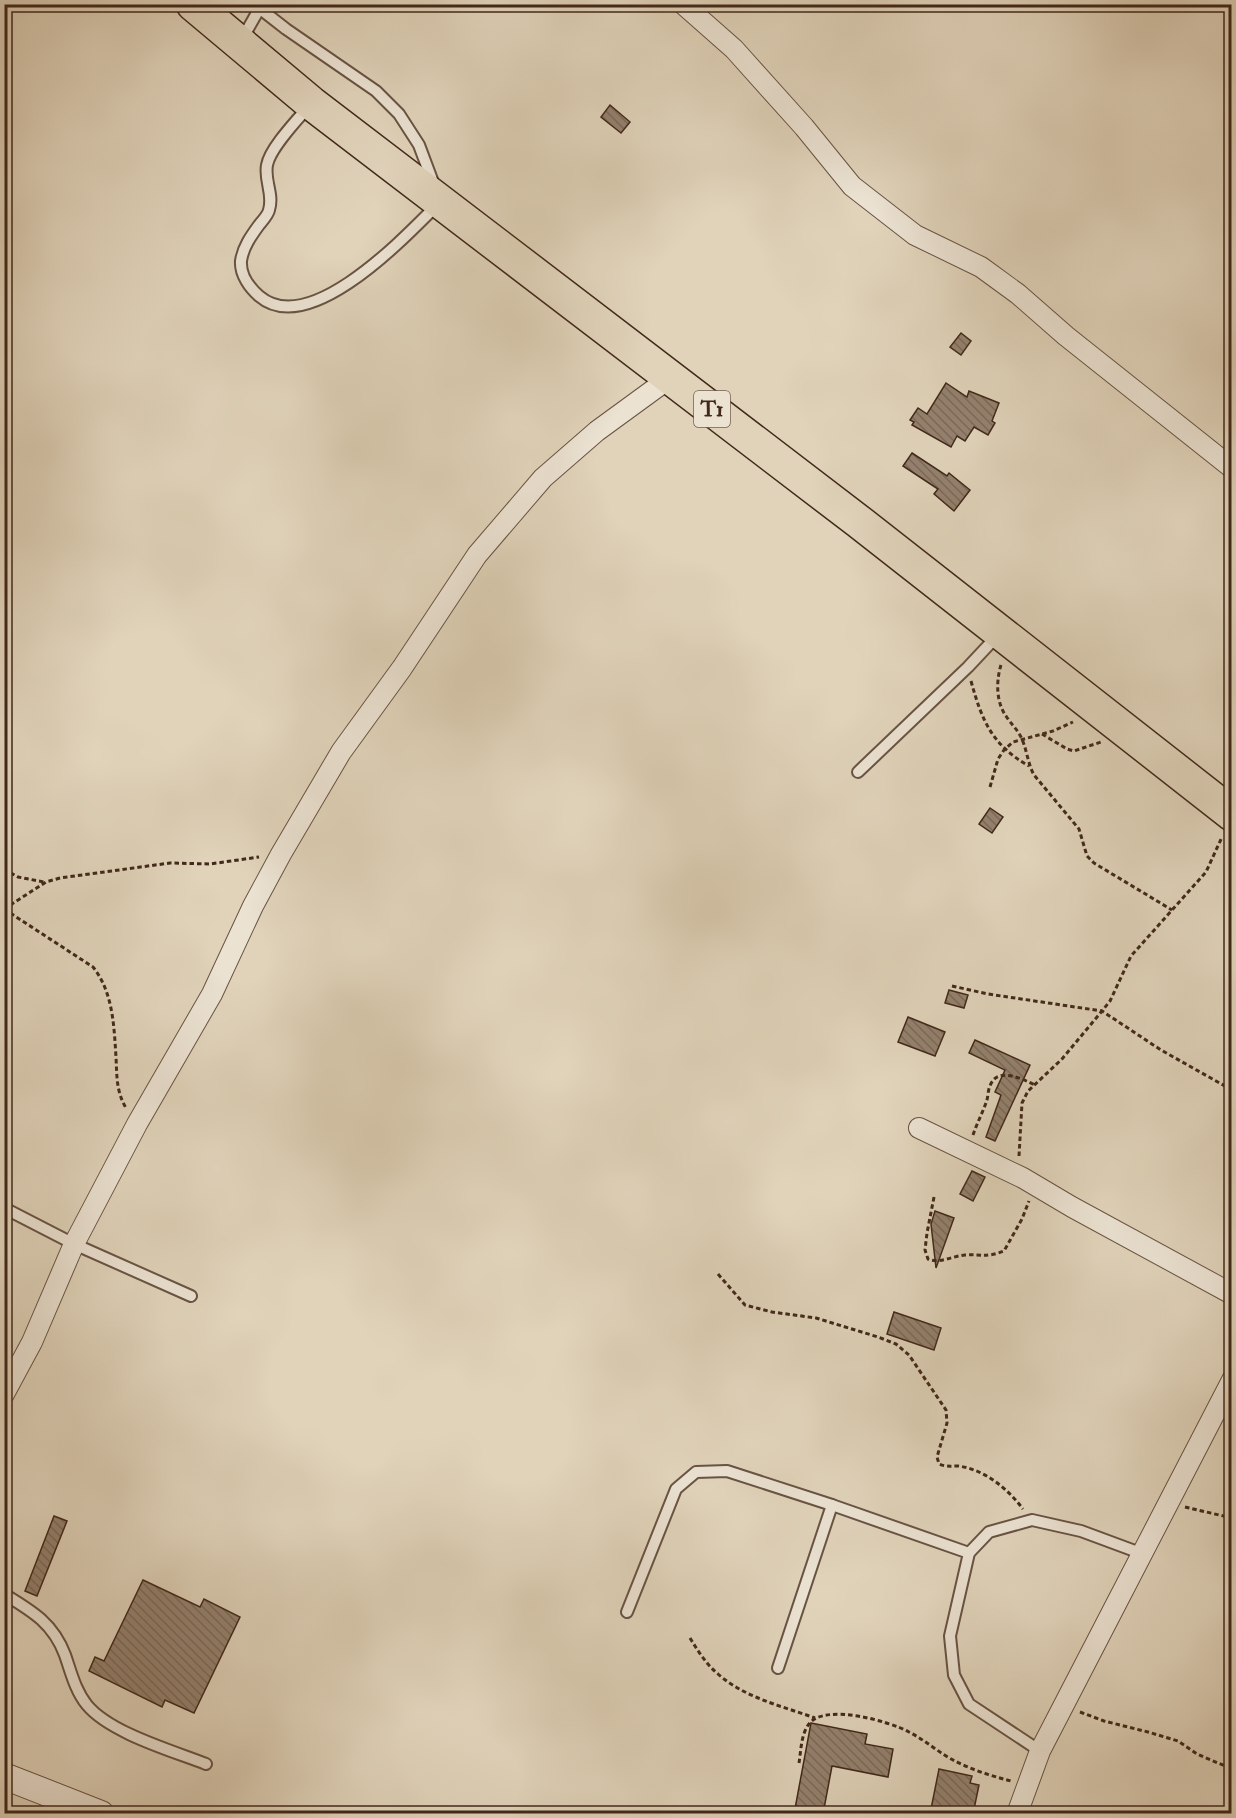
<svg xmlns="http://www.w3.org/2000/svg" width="1236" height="1818" font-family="'IM FELL Double Pica',serif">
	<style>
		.building { fill: url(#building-back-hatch); stroke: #41281b; stroke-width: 1.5 }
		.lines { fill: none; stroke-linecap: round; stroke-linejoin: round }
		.service-casing { stroke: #695343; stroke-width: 14 }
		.minor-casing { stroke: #695343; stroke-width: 22 }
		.tertiary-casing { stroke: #695343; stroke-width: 28 }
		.trunk-casing { stroke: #41281b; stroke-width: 36 }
		.path { stroke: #41281b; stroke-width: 3; stroke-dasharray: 4.5 3; stroke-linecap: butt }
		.service { stroke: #ebe2d2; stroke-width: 10 }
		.minor { stroke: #ebe2d2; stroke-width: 20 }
		.tertiary { stroke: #ebe2d2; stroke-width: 26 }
		.trunk { stroke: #e0d3ba; stroke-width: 33 }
		.labels { text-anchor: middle; stroke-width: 4.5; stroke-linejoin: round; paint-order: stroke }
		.shield { fill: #ebe2d2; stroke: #746052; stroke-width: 1.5 }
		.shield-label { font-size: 21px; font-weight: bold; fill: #41281b }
	</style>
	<defs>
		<pattern id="building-back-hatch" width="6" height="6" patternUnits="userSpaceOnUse" patternTransform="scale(1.5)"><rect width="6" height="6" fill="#94816e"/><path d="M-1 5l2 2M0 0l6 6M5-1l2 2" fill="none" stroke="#7a6a5a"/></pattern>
	</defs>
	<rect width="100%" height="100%" fill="#e0d3ba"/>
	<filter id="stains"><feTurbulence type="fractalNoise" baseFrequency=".00333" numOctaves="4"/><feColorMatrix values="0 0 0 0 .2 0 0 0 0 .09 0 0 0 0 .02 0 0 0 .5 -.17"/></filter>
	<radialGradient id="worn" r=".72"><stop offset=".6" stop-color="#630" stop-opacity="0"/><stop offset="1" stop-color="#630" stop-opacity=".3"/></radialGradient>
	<!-- building -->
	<g class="building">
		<path d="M610 105 630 122 621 133 601 117Z"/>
		<path d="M961 333 971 341 961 355 950 347Z"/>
		<path d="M946 383 967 397 969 391 999 403 992 421 995 423 988 435 974 427 965 441 957 436 951 447 912 425 914 422 910 420 918 408 927 414Z"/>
		<path d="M912 453 947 476 949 473 970 490 954 511 934 494 938 489 903 466Z"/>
		<path d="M990 808 1003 817 992 833 979 824Z"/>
		<path d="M949 990 968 995 964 1008 945 1003Z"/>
		<path d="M908 1017 945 1032 935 1056 898 1042Z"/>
		<path d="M975 1040 1030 1065 995 1141 986 1137 1001 1095 995 1092 1005 1070 969 1053Z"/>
		<path d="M972 1171 985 1177 973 1201 960 1194Z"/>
		<path d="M935 1211 954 1218 936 1268 931 1224Z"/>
		<path d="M894 1312 941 1328 934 1350 887 1334Z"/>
		<path d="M54 1516 67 1521 37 1596 25 1591Z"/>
		<path d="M143 1580 200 1607 204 1599 240 1617 194 1713 165 1700 162 1707 89 1671 95 1657 104 1661Z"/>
		<path d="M811 1723 867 1734 865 1744 893 1749 888 1777 832 1766 823 1814H794Z"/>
		<path d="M939 1769 972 1776 970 1783 979 1785 973 1814H930Z"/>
	</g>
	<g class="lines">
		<!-- service casing -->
		<g class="service-casing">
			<g id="service">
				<path d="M254 4 286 29 376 91 399 114 419 145 434 185"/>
				<path d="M241 41 262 4"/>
				<path d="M309 106C298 119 270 148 267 165 264 181 274 194 269 210 268 215 263 220 259 225 251 236 243 247 241 261 240 275 250 288 259 296 309 339 404 238 437 205"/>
				<path d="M858 772 968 667 998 635"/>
				<path d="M4 1208 74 1244 191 1296"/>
				<path d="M4 1594C32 1611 53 1623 65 1655 71 1672 75 1690 87 1705 110 1733 173 1751 206 1764"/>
				<path d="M627 1612 676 1489 696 1472 727 1471 832 1505 969 1553"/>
				<path d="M778 1668 832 1505"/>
				<path d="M1040 1751 969 1704 954 1675 950 1636 969 1553 989 1532 1032 1520 1081 1531 1143 1554"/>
			</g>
		</g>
		<!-- minor casing -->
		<g class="minor-casing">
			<g id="minor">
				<path d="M683 4 734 49 804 127 852 186 915 235 981 267 1018 294 1066 336 1232 468"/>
				<path d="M919 1128 1023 1178 1072 1207 1232 1294"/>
				<path d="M4 1394 32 1342 74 1244 137 1124 212 994 253 906 281 854 341 752 402 668 477 555 543 478 597 431 671 377"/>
				<path d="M1017 1814 1040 1751 1232 1380"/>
			</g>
		</g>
		<!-- tertiary casing -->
		<g class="tertiary-casing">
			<path id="tertiary" d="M4 1776 101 1814"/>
		</g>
		<!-- trunk casing -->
		<g class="trunk-casing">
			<path id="trunk" d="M193 4 311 103 858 521 1232 814"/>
		</g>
		<!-- path -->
		<g class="path">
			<path d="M1001 665C996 681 996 702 1006 716 1011 724 1018 730 1022 739 1027 751 1028 764 1034 775L1079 829 1087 856 1094 863 1172 910"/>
			<path d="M971 681C982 721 992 745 1029 766"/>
			<path d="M1042 734 1067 749 1074 751 1101 742"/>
			<path d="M990 787 998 759 1004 750 1013 742 1053 731 1073 722"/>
			<path d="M4 869 18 877 44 882"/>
			<path d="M4 909 46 882 60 878 170 863 210 864 259 857"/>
			<path d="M4 909 93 967C113 992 114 1026 116 1057 117 1076 116 1091 126 1108"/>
			<path d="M952 986 988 994 1102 1011 1161 1050 1232 1090"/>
			<path d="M973 1135C977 1123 983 1112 987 1100 988 1096 988 1090 990 1086 997 1066 1022 1079 1035 1085"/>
			<path d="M1019 1156 1022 1103 1028 1091 1062 1059 1102 1011 1110 1001 1131 956 1206 872 1222 837"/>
			<path d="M934 1197 927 1233 925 1250 928 1259C940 1264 952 1256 965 1255 983 1254 985 1258 1004 1251L1022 1219 1029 1201"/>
			<path d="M718 1274 745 1305 772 1312 816 1318 878 1337 896 1344 909 1355 946 1410 947 1423 937 1457 939 1464C946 1467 951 1466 958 1466 984 1469 1008 1489 1023 1509"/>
			<path d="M1185 1507 1232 1518"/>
			<path d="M690 1638C698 1651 706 1664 718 1674 745 1698 782 1706 815 1718"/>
			<path d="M1080 1712 1104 1721 1148 1732 1178 1741 1197 1754 1232 1769"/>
			<path d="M799 1763C801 1751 801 1734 809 1724 824 1703 889 1721 909 1732 925 1740 939 1753 955 1761 972 1770 992 1776 1011 1781"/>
		</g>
		<!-- service -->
		<use href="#service" class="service"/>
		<!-- minor -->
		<use href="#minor" class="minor"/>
		<!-- tertiary -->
		<use href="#tertiary" class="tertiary"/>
		<!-- trunk -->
		<use href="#trunk" class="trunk"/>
	</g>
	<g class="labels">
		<!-- shield labels -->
		<rect class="shield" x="694" y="391" width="36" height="36" rx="4.5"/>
		<g class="shield-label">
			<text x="712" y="416">T1</text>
		</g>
	</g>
	<!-- margin -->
	<rect width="1236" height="1818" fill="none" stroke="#e0d3ba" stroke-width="24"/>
	<rect x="6" y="6" width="1224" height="1806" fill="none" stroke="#41281b" stroke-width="3"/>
	<rect x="12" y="12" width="1212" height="1794" fill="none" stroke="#41281b" stroke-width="1.5"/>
	<rect width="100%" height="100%" filter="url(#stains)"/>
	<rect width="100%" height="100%" fill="url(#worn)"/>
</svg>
